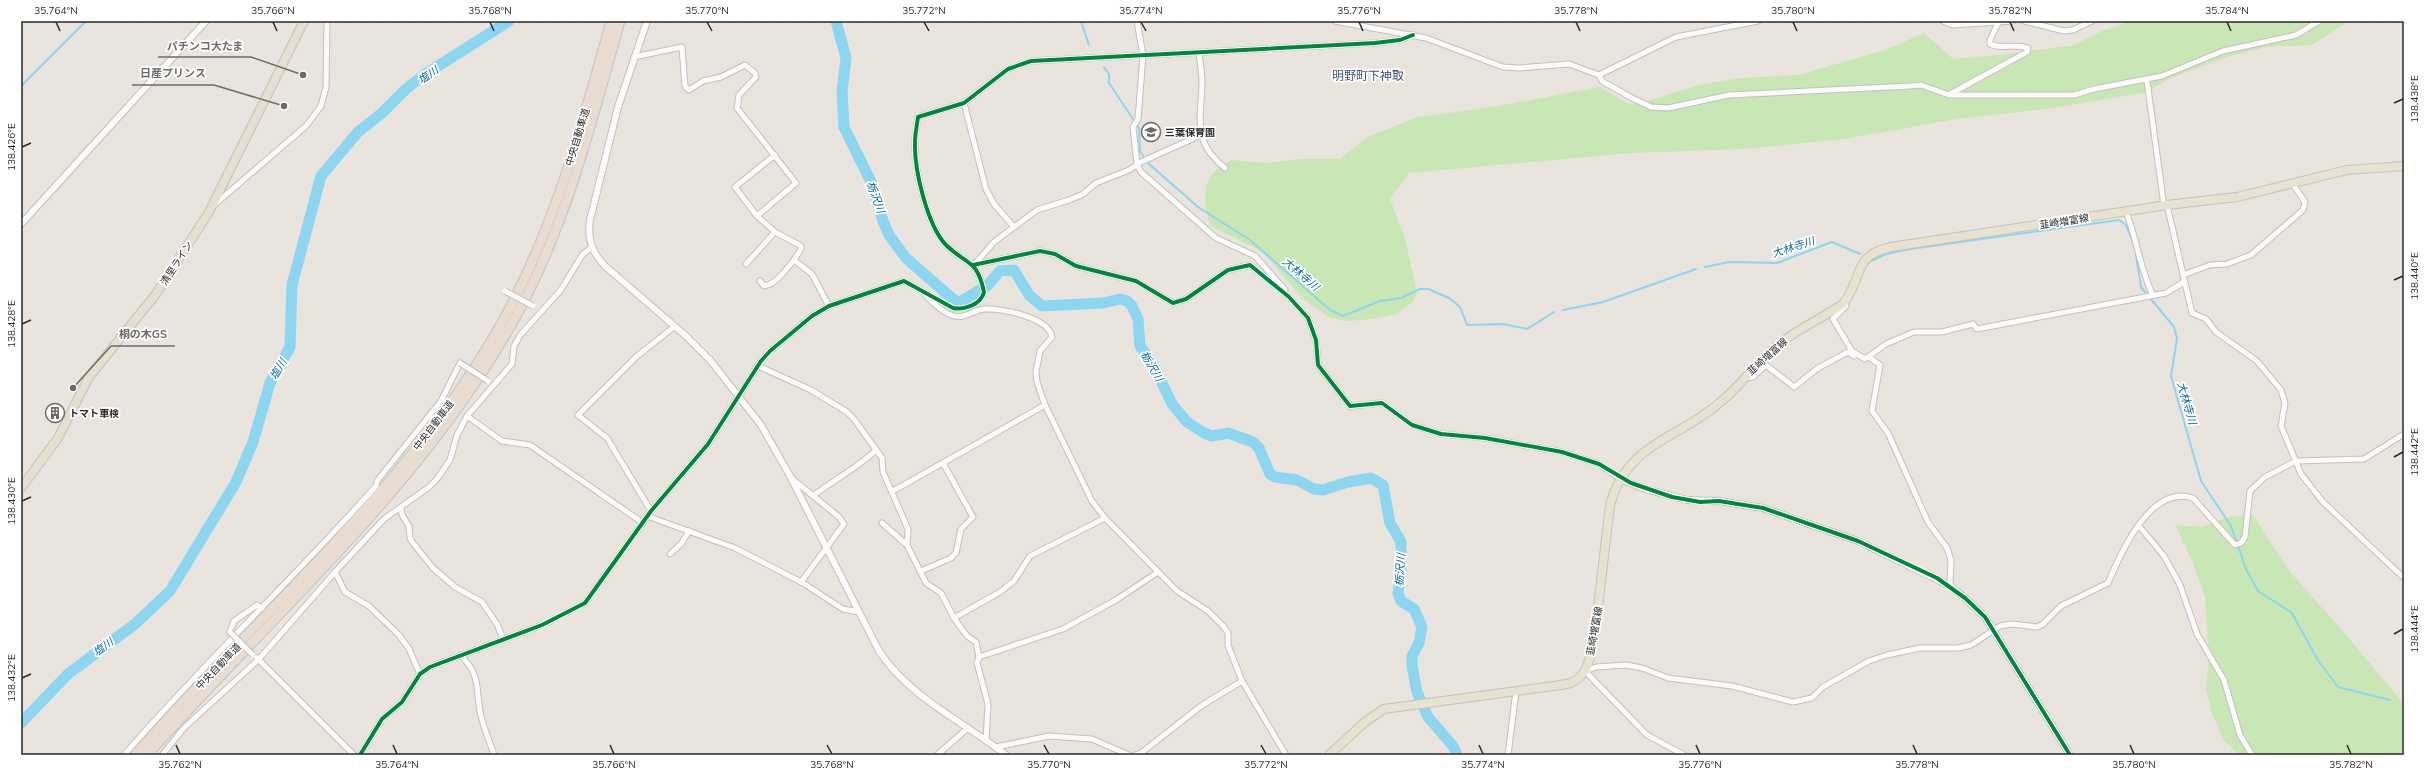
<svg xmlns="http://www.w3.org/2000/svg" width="2425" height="776" font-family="Mulish,'Noto Sans JP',sans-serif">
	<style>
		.green { fill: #c9e7b4 }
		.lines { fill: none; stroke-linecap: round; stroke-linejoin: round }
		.stream { stroke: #8cd6f0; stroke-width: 2 }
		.river { stroke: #8cd6f0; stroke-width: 11 }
		.minor-casing { stroke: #c2c0c0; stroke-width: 7 }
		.tertiary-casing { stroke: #c2c0c0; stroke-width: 8 }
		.primary-casing { stroke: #c4c3c0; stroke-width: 10 }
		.trunk-casing { stroke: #c4c3c0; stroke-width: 10 }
		.motorway-casing { stroke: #c4c3c0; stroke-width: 11 }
		.minor { stroke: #fcfbfa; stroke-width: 5 }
		.tertiary { stroke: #fcfbfa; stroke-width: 6 }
		.primary { stroke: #e8e2d1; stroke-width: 8 }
		.trunk { stroke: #e8dfd2; stroke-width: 8 }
		.motorway { stroke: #e9dcd2; stroke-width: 9 }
		.minor-bridge-casing { stroke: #c2c0c0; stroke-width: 7; stroke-linecap: butt }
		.minor-bridge { stroke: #fcfbfa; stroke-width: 5 }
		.cycleway-casing { stroke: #fff; stroke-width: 6 }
		.cycleway { stroke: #00873e; stroke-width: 4 }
		.ticks { fill: none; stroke: #2a2a2a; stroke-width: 1.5 }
		.labels { text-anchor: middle; stroke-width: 3.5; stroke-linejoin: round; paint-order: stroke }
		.poi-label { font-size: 10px; font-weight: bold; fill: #2a2a2a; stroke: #fff; text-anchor: start }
		.street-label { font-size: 10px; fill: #2a2a2a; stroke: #fff }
		.water-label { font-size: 11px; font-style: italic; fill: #026ba5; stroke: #fff }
		.quarter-label { font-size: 12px; fill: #46507e; stroke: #fff }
		.leader { fill: none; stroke: #6d6b69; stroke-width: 1.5 }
		.callout-dot { fill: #6d6b69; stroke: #fff; stroke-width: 1.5 }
		.callout-label { font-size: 11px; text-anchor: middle; font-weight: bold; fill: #6d6b69; stroke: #fff; stroke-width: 3.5; stroke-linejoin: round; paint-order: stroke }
		.neatline { fill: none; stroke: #2a2a2a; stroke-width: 1.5 }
		.ticks-label { font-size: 10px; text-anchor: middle; fill: #2a2a2a }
	</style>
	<rect width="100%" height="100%" fill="#e9e4de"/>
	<!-- green -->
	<g class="green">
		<path d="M2132 21H2349L2312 45 2266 47 2226 57 2171 78 2146 92 2054 108 1957 119 1844 139 1744 149 1631 153 1409 173 1390 199 1405 238 1417 292 1413 302 1396 314 1372 319 1348 321 1330 318 1303 299 1263 252 1211 226C1205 211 1201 187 1213 173 1217 168 1225 164 1231 160L1268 163 1298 159H1340L1368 137 1418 117 1493 107 1599 87 1629 104 1644 102 1699 85 1740 78 1798 75 1885 50 1924 33 1953 59 2000 55 2074 45 2104 30Z"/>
		<path d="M2252 514 2291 573 2341 629 2404 704V755H2239L2224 740 2212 714 2206 689 2209 659 2205 597 2193 563 2175 525 2202 527 2225 518Z"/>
	</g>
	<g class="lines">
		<!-- stream -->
		<g class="stream">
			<path d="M1081 21 1089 45"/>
			<path d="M1104 67 1109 74V83L1139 128 1140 151 1149 164 1198 207 1250 240 1330 310 1343 316 1380 301 1401 298 1420 289H1428L1449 298 1460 307 1467 325 1503 324 1527 329 1554 312"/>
			<path d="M21 86 86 21"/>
			<path d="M2136 255 2141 287 2174 327 2177 338 2171 376 2201 481 2231 526 2246 569 2258 591 2292 613 2317 659 2338 687 2390 700"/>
			<path d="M1871 261 1886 254 1910 249 2119 220 2126 225 2135 247"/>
			<path d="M1705 267 1729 262 1777 263 1832 242 1860 254"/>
			<path d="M1563 310 1603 302 1696 269"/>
		</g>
		<!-- river -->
		<g class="river">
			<path d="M836 21 846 58 842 92 844 127 872 184 883 221 889 235 906 258 954 300 960 302 988 285 1000 271 1014 270 1029 295 1042 306 1103 303 1120 299 1127 301 1132 306 1138 319 1140 346 1154 366 1172 404 1187 422 1204 433 1212 436 1228 433 1253 442 1259 448 1270 474 1275 477 1297 480 1314 489 1323 490 1348 482 1371 478 1383 485 1390 523 1401 542V573L1398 593 1401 601 1414 609 1422 627 1419 643 1412 656V666L1417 692 1428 717 1453 746 1457 755"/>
			<path d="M21 723 68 674 135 624 170 591 236 482 253 442 270 383 290 347 292 285 321 176 358 132 382 113 406 89 424 75 509 21"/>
		</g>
		<!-- minor casing -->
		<g class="minor-casing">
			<g id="minor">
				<path d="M1137 21 1143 55 1138 119 1133 127 1137 164 1141 172 1216 238 1255 256 1285 290"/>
				<path d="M1335 21 1426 38 1503 67 1519 68 1569 64 1599 75 1676 37 1758 21"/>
				<path d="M1943 21 1952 25 2013 21"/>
				<path d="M2024 21 2064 31 2073 30 2092 21"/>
				<path d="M1199 52C1200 63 1202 73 1202 83 1201 120 1192 142 1225 168"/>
				<path d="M634 57 682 47 685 86 689 90 703 81 721 77 745 65 755 73 756 77 739 95 737 108 796 183 757 216"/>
				<path d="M1599 75 1602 81 1630 97 1651 107 1668 108 1729 95 1910 86 1921 85 1949 95H2074L2094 89 2162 76 2223 51 2296 35 2319 21"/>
				<path d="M2147 81 2164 206"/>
				<path d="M1950 94 2027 52 2028 48C2016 43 2000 50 1990 44V40L1999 21"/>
				<path d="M964 103 986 189 994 204 1014 227"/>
				<path d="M775 155 735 187 757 216 775 232 801 246V249L794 260 812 274 829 306"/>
				<path d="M214 205 306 126 321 106 326 87 327 21"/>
				<path d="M2167 205 2192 313 2206 319 2216 332 2257 361 2281 390 2285 403 2281 426 2301 474 2323 502 2404 578"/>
				<path d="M2126 212C2137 239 2140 270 2153 295"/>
				<path d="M746 264 775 232"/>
				<path d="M973 265 1040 251 1055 254 1076 266 1136 281 1173 303 1186 299 1228 270 1250 265 1289 297 1308 318 1316 340 1318 365 1350 406 1382 403 1412 425 1441 434 1485 438 1562 452 1599 464 1620 479"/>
				<path d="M974 265 994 242 1037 210 1069 200 1083 194 1096 183 1129 170 1141 162 1201 135"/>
				<path d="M2183 275 2210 265 2227 264 2251 255 2303 210 2305 202 2292 183"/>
				<path d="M760 281 764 286C777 284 786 269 794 260"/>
				<path d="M922 291C930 300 939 310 951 315 964 320 971 311 984 309 1000 308 1049 317 1052 337L1040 351 1036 372 1037 382 1045 405 1092 501 1105 518 1177 591 1208 611 1224 627 1228 633V645L1242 681 1286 755"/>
				<path d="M1844 305 1846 306 1833 319 1852 351 1865 359 1886 344 1914 332H1942L1973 324 1977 329 2166 293 2184 282"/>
				<path d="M1869 357 1880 365 1872 411 1888 433 1928 522 1947 548 1951 560 1950 586"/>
				<path d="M758 366 811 390 847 412 854 419 882 458 883 472 908 529 907 545"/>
				<path d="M1745 378 1753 377 1766 365 1794 387 1818 368 1848 352 1854 356"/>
				<path d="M467 416 502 441 530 445 643 523"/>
				<path d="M790 477 839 517 844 524 801 582"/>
				<path d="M893 491 1045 405"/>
				<path d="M814 495C834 480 857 468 876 450"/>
				<path d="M401 508 402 515 409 526 410 538 413 543 433 568 455 587 482 602 497 624 503 639"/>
				<path d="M651 511 607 438 578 415 636 357 675 326"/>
				<path d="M647 516 735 548 803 583 843 609 859 612"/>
				<path d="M882 523 907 545 926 583 941 593 954 618 967 636 976 642 979 657 977 663 988 704 986 740"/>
				<path d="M2139 526 2164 556 2180 585 2197 634 2224 680 2240 735 2252 755"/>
				<path d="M670 554 681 544 689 531"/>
				<path d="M921 571 951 558 956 553 961 529 973 517 943 463"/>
				<path d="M335 572 345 592 369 606 399 635 409 649 420 674"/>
				<path d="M954 618 1000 592 1014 581 1030 556 1105 518"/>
				<path d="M230 632 234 621 257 605 262 608"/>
				<path d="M460 655C482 675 475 690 481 716 484 729 490 742 494 755"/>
				<path d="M979 657 1063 629 1116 600 1158 572"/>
				<path d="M257 658 354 755"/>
				<path d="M996 747 1049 736 1092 739 1129 755"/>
				<path d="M124 755C205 662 294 578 376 486L377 481 441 401 460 363"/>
				<path d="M162 755 184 728 259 659 335 572 384 519 429 487 437 479 450 460 457 435 467 416 512 364 514 346 521 334 560 291 583 254 591 248"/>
				<path d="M360 755 382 719 402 702 420 674 430 667 542 625 585 603 651 511 708 444 761 361 770 351 812 316 829 306 904 281 953 308C964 310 981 305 984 292 977 258 966 265 946 245 927 225 914 169 915 142 915 134 917 125 918 117L964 103 1008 69 1031 61 1375 43 1400 40 1413 35"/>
				<path d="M937 755 968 728"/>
				<path d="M1135 755 1141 753 1201 706 1242 681"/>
				<path d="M1508 755 1516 691"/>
				<path d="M1684 755 1647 735 1585 671 1596 667 1626 665 1642 668 1668 678 1732 686 1793 702 1812 698 1823 687 1869 661 1887 655 1920 648H1958L1971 645 2000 626 2012 624 2037 627 2043 624 2061 606 2108 583C2121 552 2151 484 2193 498L2235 545 2241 543 2245 537 2250 491 2265 477 2296 461 2364 459 2404 434"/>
			</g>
		</g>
		<!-- tertiary casing -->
		<g class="tertiary-casing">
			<g id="tertiary">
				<path d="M647 21 618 107 590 220C587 239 592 253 605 266L686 336 710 360 761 425 790 476 879 651C910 698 963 721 1006 755"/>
				<path d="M21 224 206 21"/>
				<path d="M1620 479 1645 489 1687 500 1719 501 1763 508 1858 541 1950 586 1965 598 1985 617 2070 755"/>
			</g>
		</g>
		<!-- primary casing -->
		<g class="primary-casing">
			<path id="primary" d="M1329 755 1365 722 1384 709 1561 685 1571 683 1578 679 1585 671 1590 658 1596 624 1610 505C1627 443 1676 440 1718 404 1739 388 1754 365 1774 348 1795 330 1821 319 1843 304 1864 278 1851 256 1891 247L2167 205 2237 197 2347 170 2404 166"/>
		</g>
		<!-- trunk casing -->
		<g class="trunk-casing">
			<path id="trunk" d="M21 488 58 438 89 377 156 294 209 212 304 21"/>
		</g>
		<!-- motorway casing -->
		<g class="motorway-casing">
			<g id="motorway">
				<path d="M135 755C260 612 411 487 504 319 555 226 583 123 611 21"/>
				<path d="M147 755C272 615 416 491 510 327 564 233 591 125 620 21"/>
			</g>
		</g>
		<!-- minor -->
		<use href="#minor" class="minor"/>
		<!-- tertiary -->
		<use href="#tertiary" class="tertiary"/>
		<!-- primary -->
		<use href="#primary" class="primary"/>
		<!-- trunk -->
		<use href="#trunk" class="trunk"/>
		<!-- motorway -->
		<use href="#motorway" class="motorway"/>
		<!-- minor-bridge casing -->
		<g class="minor-bridge-casing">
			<g id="minor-bridge">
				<path d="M505 291 533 306"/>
				<path d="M460 363 488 381"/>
				<path d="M230 632 253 655"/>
			</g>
		</g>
		<!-- minor-bridge -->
		<use href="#minor-bridge" class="minor-bridge"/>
		<!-- cycleway casing -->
		<g class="cycleway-casing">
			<g id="cycleway">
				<path d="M973 265 1040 251 1055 254 1076 266 1136 281 1173 303 1186 299 1228 270 1250 265 1289 297 1308 318 1316 340 1318 365 1350 406 1382 403 1412 425 1441 434 1485 438 1562 452 1599 464 1631 483 1672 497 1700 502 1719 501 1763 508 1858 541 1937 578 1965 598 1985 617 2070 755"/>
				<path d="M360 755 382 719 402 702 420 674 430 667 542 625 585 603 651 511 708 444 761 361 770 351 812 316 829 306 904 281 953 308C964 310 981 305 984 292 977 258 966 265 946 245 927 225 914 169 915 142 915 134 917 125 918 117L964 103 1008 69 1031 61 1375 43 1400 40 1413 35"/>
			</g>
		</g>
		<!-- cycleway -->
		<use href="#cycleway" class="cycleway"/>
	</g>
	<!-- ticks -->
	<path class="ticks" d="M56 22 60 31M273 22 277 31M490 22 494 31M707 22 712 31M924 22 929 31M1141 22 1146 31M1359 22 1363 31M1576 22 1580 31M1793 22 1797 31M2010 22 2014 31M2227 22 2231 31M2394 103 2403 99M22 147 31 143M2394 280 2403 276M22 324 31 320M2394 457 2403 452M22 501 31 497M2394 634 2403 629M22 678 31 674M176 745 180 754M393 745 397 754M610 745 614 754M827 745 832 754M1044 745 1049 754M1261 745 1266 754M1479 745 1483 754M1696 745 1700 754M1913 745 1917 754M2130 745 2134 754M2347 745 2351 754"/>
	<!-- icons -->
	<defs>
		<g id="school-ring" transform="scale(1)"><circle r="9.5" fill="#fff" stroke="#6d6b69" stroke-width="1.5"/><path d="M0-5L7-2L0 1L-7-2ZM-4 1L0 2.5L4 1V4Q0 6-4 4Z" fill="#6d6b69"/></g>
		<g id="building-ring" transform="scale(1)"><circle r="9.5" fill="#fff" stroke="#6d6b69" stroke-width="1.5"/><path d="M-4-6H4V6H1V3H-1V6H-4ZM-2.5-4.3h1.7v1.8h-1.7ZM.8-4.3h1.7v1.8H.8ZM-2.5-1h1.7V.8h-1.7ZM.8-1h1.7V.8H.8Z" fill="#6d6b69"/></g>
	</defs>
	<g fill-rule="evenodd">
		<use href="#school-ring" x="1151" y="132"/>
		<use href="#building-ring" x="55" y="413"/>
	</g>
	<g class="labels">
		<!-- poi labels -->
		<g class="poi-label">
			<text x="1165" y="136">三葉保育園</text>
			<text x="69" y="417">トマト車検</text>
		</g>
		<!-- street labels -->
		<g class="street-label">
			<text transform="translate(577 137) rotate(-73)" y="4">中央自動車道</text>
			<text transform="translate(2064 221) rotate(-9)" y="4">韮崎増富線</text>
			<text transform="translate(176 263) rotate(-57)" y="4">清里ライン</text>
			<text transform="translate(1767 356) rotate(-42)" y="4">韮崎増富線</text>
			<text transform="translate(433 425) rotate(-53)" y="4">中央自動車道</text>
			<text transform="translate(1594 631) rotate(-80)" y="4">韮崎増富線</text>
			<text transform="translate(218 666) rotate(-46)" y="4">中央自動車道</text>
		</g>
		<!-- water labels -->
		<g class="water-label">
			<text transform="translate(428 75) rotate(-35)" y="4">塩川</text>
			<text transform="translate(876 197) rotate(70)" y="4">栃沢川</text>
			<text transform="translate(1793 247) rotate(-18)" y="4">大林寺川</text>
			<text transform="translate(1301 274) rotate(41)" y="4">大林寺川</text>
			<text transform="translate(1152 366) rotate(60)" y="4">栃沢川</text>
			<text transform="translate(278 369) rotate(-60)" y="4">塩川</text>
			<text transform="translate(2187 403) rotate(74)" y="4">大林寺川</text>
			<text transform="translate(1400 570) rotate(-86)" y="4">栃沢川</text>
			<text transform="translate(103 647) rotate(-36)" y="4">塩川</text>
		</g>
		<!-- quarter labels -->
		<g class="quarter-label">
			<text x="1368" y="80">明野町下神取</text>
		</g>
	</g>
	<!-- callouts -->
	<path class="leader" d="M303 75L251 57H158M284 106L214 85H132M73 388L111 346H175"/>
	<g class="callout-dot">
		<circle cx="303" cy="75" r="4"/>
		<circle cx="284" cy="106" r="4"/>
		<circle cx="73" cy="388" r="4"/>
	</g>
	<g class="callout-label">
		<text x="205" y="50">パチンコ大たま</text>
		<text x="173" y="77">日産プリンス</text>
		<text x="143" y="338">桐の木GS</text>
	</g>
	<!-- border -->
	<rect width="2425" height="776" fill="none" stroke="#ffffff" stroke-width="44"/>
	<rect x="22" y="22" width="2381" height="732" class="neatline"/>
	<g class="ticks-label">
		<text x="56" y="14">35.764°N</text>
		<text x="273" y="14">35.766°N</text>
		<text x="490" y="14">35.768°N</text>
		<text x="707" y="14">35.770°N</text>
		<text x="924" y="14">35.772°N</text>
		<text x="1141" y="14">35.774°N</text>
		<text x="1359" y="14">35.776°N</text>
		<text x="1576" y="14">35.778°N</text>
		<text x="1793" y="14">35.780°N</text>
		<text x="2010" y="14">35.782°N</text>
		<text x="2227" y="14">35.784°N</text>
		<text transform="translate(2414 99) rotate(-90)" y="4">138.438°E</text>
		<text transform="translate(11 147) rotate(-90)" y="4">138.426°E</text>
		<text transform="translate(2414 276) rotate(-90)" y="4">138.440°E</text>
		<text transform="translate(11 324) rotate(-90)" y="4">138.428°E</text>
		<text transform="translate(2414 452) rotate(-90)" y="4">138.442°E</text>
		<text transform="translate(11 501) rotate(-90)" y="4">138.430°E</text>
		<text transform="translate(2414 629) rotate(-90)" y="4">138.444°E</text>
		<text transform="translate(11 678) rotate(-90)" y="4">138.432°E</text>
		<text x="180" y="768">35.762°N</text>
		<text x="397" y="768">35.764°N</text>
		<text x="614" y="768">35.766°N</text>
		<text x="832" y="768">35.768°N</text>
		<text x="1049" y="768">35.770°N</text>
		<text x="1266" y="768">35.772°N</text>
		<text x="1483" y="768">35.774°N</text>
		<text x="1700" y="768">35.776°N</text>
		<text x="1917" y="768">35.778°N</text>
		<text x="2134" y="768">35.780°N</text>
		<text x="2351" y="768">35.782°N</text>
	</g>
</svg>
